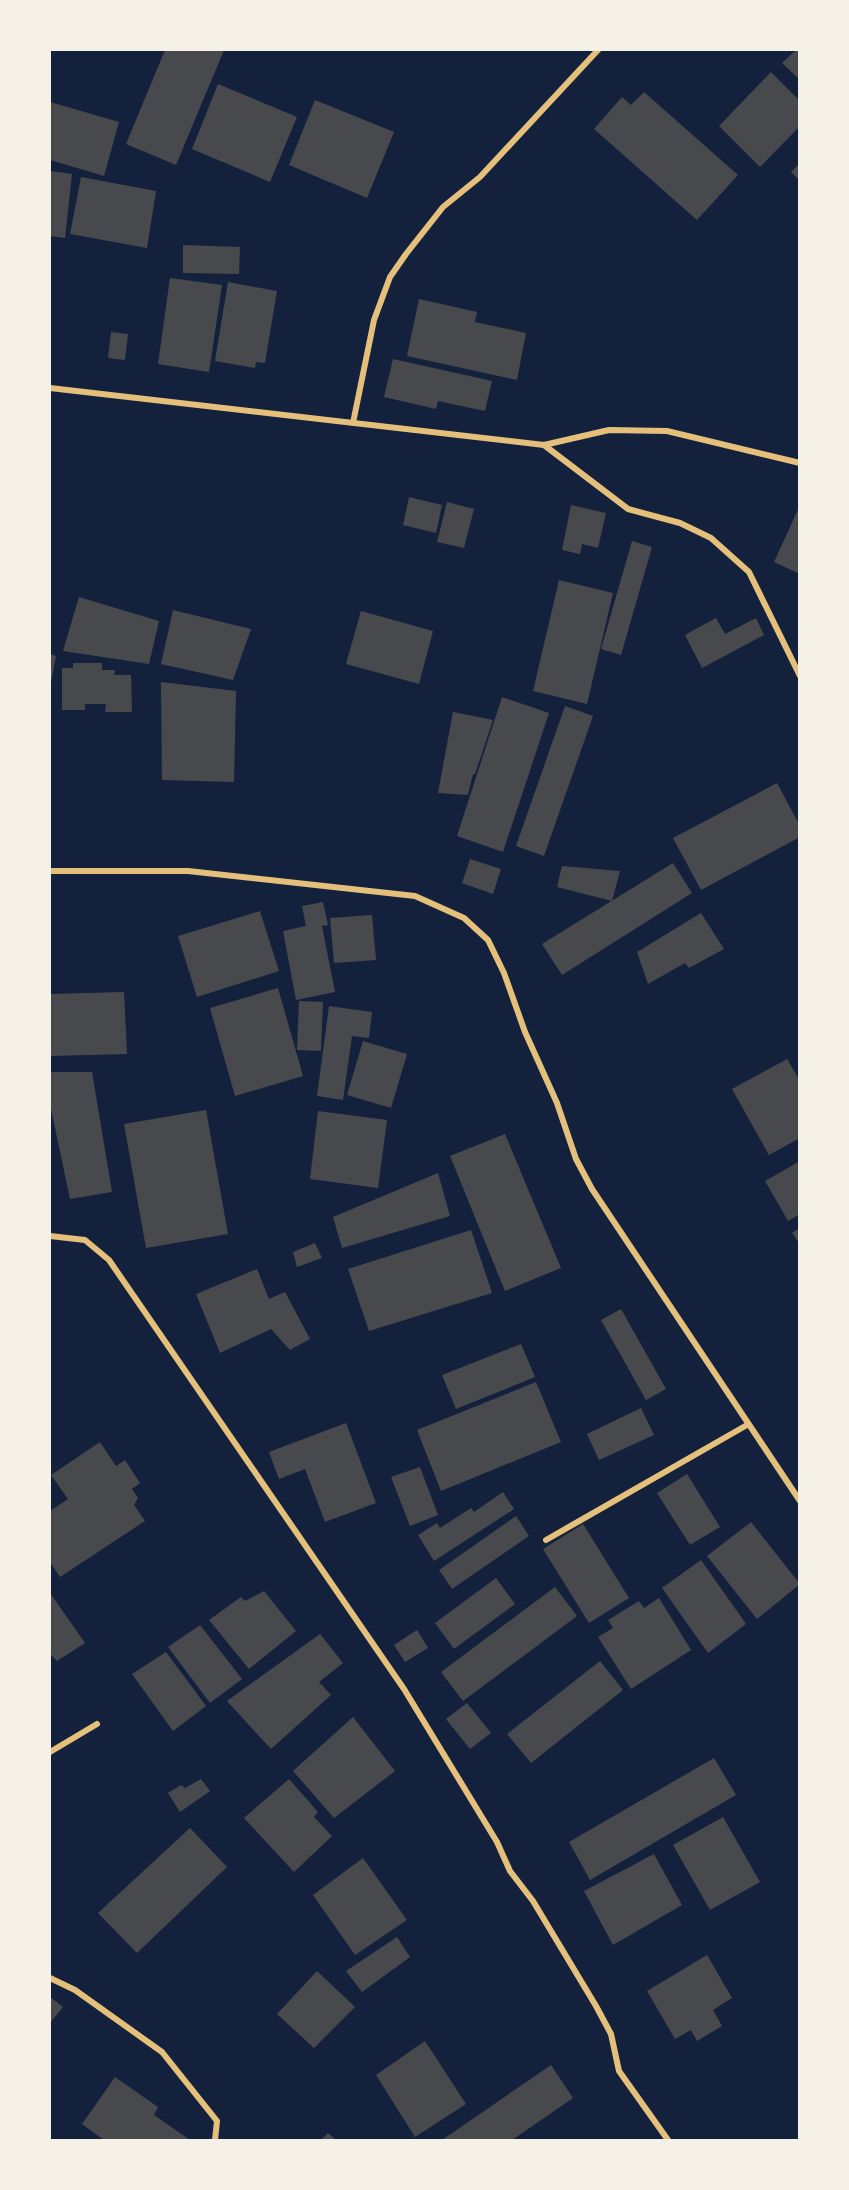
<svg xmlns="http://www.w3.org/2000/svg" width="849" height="2190" font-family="'Roboto Condensed',sans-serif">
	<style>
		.building { fill: #48494c }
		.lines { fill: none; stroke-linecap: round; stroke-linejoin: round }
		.minor { stroke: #e5c07b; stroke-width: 6 }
	</style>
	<rect width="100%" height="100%" fill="#14213d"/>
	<!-- building -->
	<g class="building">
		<path d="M165 50H224L176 165 126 144Z"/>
		<path d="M796 50H800V80L782 63Z"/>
		<path d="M771 72 800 101V126L760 167 719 126Z"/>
		<path d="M218 84 297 117 270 182 192 149Z"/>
		<path d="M644 92 738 175 697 220 594 129 622 97 631 105Z"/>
		<path d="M315 100 394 132 367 198 289 165Z"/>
		<path d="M50 102 119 122 104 176 50 160Z"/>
		<path d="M800 163V181L791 172Z"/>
		<path d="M50 171 72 174 65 238 50 236Z"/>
		<path d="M81 177 156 191 147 248 70 234Z"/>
		<path d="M183 245 240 247 239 274 183 273Z"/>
		<path d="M170 278 222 285 209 372 158 364Z"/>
		<path d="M228 282 277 291 265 363 256 362 255 368 215 361Z"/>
		<path d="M419 299 477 312 475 322 526 333 517 380 407 356Z"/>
		<path d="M111 332 128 334 125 360 108 358Z"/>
		<path d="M393 359 492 381 485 411 438 401 436 409 384 397Z"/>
		<path d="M409 497 442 505 436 533 403 525Z"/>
		<path d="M447 502 474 509 464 548 437 542Z"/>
		<path d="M571 505 606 513 598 548 582 544 580 554 562 550Z"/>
		<path d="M800 505V574L774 562Z"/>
		<path d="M632 541 652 547 621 655 601 649Z"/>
		<path d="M559 580 613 593 587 704 533 691Z"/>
		<path d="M79 597 159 621 149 664 63 651Z"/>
		<path d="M173 610 251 629 233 680 161 664Z"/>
		<path d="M361 611 433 631 419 684 346 664Z"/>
		<path d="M716 618 725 634 756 618 764 635 702 668 685 635Z"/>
		<path d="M50 654 56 656 51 683H50Z"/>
		<path d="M73 663H102V670H115L114 675H131L132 712H105L106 704H85V710H62V668H73Z"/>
		<path d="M161 682 236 691 234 782 162 780Z"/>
		<path d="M502 697 549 713 503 852 457 836Z"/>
		<path d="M565 706 593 716 544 856 516 846Z"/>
		<path d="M453 712 493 720 475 774H473L468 795 438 793Z"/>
		<path d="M777 783 800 826V837L701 890 673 838Z"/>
		<path d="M470 859 501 869 493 894 462 883Z"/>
		<path d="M673 863 692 893 562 975 542 944Z"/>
		<path d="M562 866 620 871 612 901 557 887Z"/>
		<path d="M323 902 328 925 322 926 335 992 296 1000 283 931 306 926 302 906Z"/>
		<path d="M260 911 279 971 197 997 178 936Z"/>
		<path d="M701 913 724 949 689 968 685 963 648 984 637 952Z"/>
		<path d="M372 915 376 960 334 963 330 918Z"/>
		<path d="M278 988 303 1076 235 1096 210 1008Z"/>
		<path d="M124 992 127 1054 50 1056V994Z"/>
		<path d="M299 1001 323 1002 321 1051 297 1050Z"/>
		<path d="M329 1006 372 1012 369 1038 352 1036 343 1100 317 1096Z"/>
		<path d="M363 1041 407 1054 391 1108 347 1095Z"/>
		<path d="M787 1059 800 1081V1138L769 1155 732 1089Z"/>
		<path d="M50 1072H92L112 1192 70 1199 50 1104Z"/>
		<path d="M206 1110 228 1234 146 1248 124 1124Z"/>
		<path d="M318 1111 387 1120 378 1188 310 1179Z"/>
		<path d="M505 1134 561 1268 505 1291 450 1156Z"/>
		<path d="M800 1161V1214L788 1221 765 1181Z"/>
		<path d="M438 1173 450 1216 342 1248 333 1217Z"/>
		<path d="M800 1228V1244L792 1233Z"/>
		<path d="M471 1230 492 1293 369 1331 348 1269Z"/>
		<path d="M315 1243 322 1258 297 1267 293 1252Z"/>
		<path d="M257 1269 269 1299 285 1292 310 1339 290 1350 271 1329 220 1353 196 1294Z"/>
		<path d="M621 1309 666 1389 646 1400 601 1320Z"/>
		<path d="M521 1344 535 1377 456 1409 442 1375Z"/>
		<path d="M536 1382 561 1442 441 1491 417 1430Z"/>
		<path d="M641 1408 654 1435 599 1460 587 1434Z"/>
		<path d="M346 1423 376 1503 325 1522 305 1469 279 1479 269 1452Z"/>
		<path d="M100 1442 116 1466 125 1460 140 1483 132 1489 138 1498 134 1505 145 1521 60 1577 50 1562V1511L68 1499 51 1475Z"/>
		<path d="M420 1467 438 1515 410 1526 391 1477Z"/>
		<path d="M687 1474 720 1527 690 1545 657 1493Z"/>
		<path d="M503 1492 514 1509 434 1561 418 1535 437 1523 440 1528 471 1508 474 1512Z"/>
		<path d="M516 1516 529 1536 452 1589 439 1570Z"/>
		<path d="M751 1522 800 1584 757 1619 707 1556Z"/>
		<path d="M583 1524 629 1598 589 1623 543 1549Z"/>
		<path d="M701 1560 746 1624 708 1653 662 1588Z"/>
		<path d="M496 1578 515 1604 454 1649 435 1623Z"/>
		<path d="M555 1587 577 1616 463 1701 441 1672Z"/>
		<path d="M264 1591 296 1631 249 1669 209 1620 241 1597 245 1601Z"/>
		<path d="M50 1593 85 1643 57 1661 51 1655 50 1656Z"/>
		<path d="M659 1598 691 1650 631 1689 598 1637 613 1628 608 1620 639 1601 644 1608Z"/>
		<path d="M200 1625 242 1679 210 1703 168 1647Z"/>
		<path d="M417 1630 428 1648 405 1662 394 1645Z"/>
		<path d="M320 1634 343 1663 319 1682 331 1695 271 1749 227 1701Z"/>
		<path d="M166 1652 206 1706 173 1731 132 1674Z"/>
		<path d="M600 1661 623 1690 531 1763 507 1734Z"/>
		<path d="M467 1703 491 1733 470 1749 446 1719Z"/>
		<path d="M353 1717 395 1771 334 1818 293 1771Z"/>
		<path d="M714 1758 736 1795 590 1880 569 1842Z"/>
		<path d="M201 1779 210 1791 180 1812 168 1793 181 1785 185 1788Z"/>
		<path d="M289 1779 318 1812 314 1817 332 1836 294 1872 244 1818Z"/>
		<path d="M723 1817 760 1882 710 1910 673 1845Z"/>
		<path d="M190 1828 227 1867 137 1953 98 1913Z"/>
		<path d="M654 1854 682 1905 613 1945 584 1891Z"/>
		<path d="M363 1858 407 1920 355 1955 313 1895Z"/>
		<path d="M397 1937 410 1957 362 1992 346 1971Z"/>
		<path d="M707 1955 732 1998 713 2010 722 2026 697 2041 691 2030 675 2039 647 1991Z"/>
		<path d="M317 1971 355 2007 314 2048 277 2014Z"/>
		<path d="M50 1997 63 2007 50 2023Z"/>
		<path d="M425 2041 466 2104 415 2137 376 2075Z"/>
		<path d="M551 2065 573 2098 512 2140H442Z"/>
		<path d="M115 2077 158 2107 154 2115 190 2140H104L82 2124Z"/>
		<path d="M328 2133 336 2140H321Z"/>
	</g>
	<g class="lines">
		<!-- minor -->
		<g class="minor">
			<path d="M50 388 544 445 609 430 667 431 800 463"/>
			<path d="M353 423 374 320 390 277 406 254 443 207 480 177 598 50"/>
			<path d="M544 445 628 509 680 523 711 538 749 572 800 676"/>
			<path d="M50 871H188L415 896 464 918 488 940 504 973 525 1032 557 1103 576 1159 592 1189 800 1501"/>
			<path d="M50 1236 85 1240 109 1260 404 1689 497 1842 510 1871 533 1901 596 2006 611 2034 619 2071 668 2140"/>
			<path d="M546 1540 747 1425"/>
			<path d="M50 1752 97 1724"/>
			<path d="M50 1978 75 1990 162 2052 217 2121 215 2140"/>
		</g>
	</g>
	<!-- border -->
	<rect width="849" height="2190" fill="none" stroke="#f6f1e7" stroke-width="102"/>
</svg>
